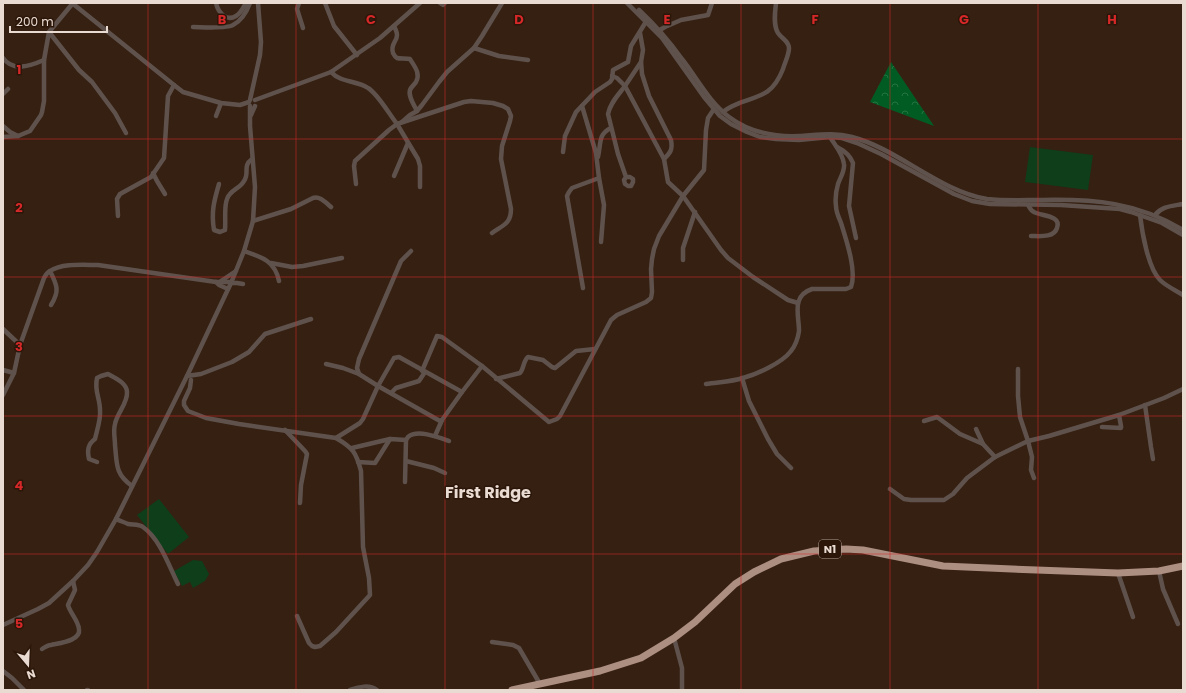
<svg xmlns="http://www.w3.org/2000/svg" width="1186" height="693" font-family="Poppins,sans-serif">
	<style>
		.forest { fill: url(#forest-crowns) }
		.pitch { fill: #0e3e1a }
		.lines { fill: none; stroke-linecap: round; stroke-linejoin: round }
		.minor { stroke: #5f524d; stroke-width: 4.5 }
		.highway { stroke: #ad8f82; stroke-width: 7 }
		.grid { fill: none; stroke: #d62828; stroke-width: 1; stroke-opacity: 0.55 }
		.labels { text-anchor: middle; stroke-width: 3; stroke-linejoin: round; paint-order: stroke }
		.shield { fill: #2b1609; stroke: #b1a096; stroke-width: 1 }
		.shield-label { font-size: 11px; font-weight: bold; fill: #eadbd2 }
		.district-label { font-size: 16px; font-weight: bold; fill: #eadbd2; stroke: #2b1609 }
		.grid-label { font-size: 13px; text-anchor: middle; font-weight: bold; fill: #d62828; stroke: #2b1609; stroke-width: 3; stroke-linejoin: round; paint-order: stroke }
	</style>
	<defs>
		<pattern id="forest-crowns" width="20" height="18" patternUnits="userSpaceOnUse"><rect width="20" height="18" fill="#005c22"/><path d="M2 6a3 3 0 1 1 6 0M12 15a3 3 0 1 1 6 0" fill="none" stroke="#257341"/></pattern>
	</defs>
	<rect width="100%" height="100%" fill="#362012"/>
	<!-- forest -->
	<path class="forest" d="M891 62 934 126 870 102Z"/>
	<!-- pitch -->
	<g class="pitch">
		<path d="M1030 147 1093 155 1088 190 1025 182Z"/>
		<path d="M159 499 189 537 168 554 137 515Z"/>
		<path d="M193 560 202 561 209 574 205 581 193 588 190 582 182 586 174 571Z"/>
	</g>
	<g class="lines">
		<!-- minor -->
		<g class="minor">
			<path d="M72 3 174 85 183 92 221 103 240 105 249 102"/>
			<path d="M216 3C218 12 226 22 236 16 241 13 243 8 246 3"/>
			<path d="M299 3 297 9 303 28"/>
			<path d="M325 3 334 26 357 55"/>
			<path d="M440 3 443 5 445 3"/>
			<path d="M627 3 662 38 704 97 720 116 731 124 747 132 760 137 776 139 799 140 830 137 842 138 857 143 881 154 954 194 972 201 990 204 1061 205 1120 209 1131 212 1162 223 1183 235"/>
			<path d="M639 10C655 25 669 41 682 59 697 78 709 102 729 117 749 132 774 137 799 136 817 135 834 132 852 137 898 149 939 191 987 199 1005 201 1024 200 1042 200 1094 199 1137 202 1183 230"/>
			<path d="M394 26C395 28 397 32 397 35 397 42 390 44 393 53 394 55 395 57 397 58 400 59 406 58 410 59 414 66 421 73 416 82 415 84 411 87 410 90 408 96 414 105 417 111"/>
			<path d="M193 27C201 27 227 29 233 25 241 21 247 11 250 3"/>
			<path d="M658 31 665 27 681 20 708 15 712 3"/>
			<path d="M49 32 79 70 92 82 115 113 126 133"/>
			<path d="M640 33 643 50 641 62 625 86 664 159 668 182 683 196 721 250 728 258 753 277 788 300 798 303"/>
			<path d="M474 48 499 56 528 60"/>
			<path d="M3 58C13 72 30 66 44 60"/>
			<path d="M641 62 642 74 649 96 671 140C673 150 670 153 664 159"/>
			<path d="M331 72C341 83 356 80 368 88 378 94 389 114 397 124L389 130 355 161 354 166 356 184"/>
			<path d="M612 76 617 78 625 86C619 94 610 103 608 114L618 154 626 177 624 180 625 184 628 186H631L633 182V179L630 177H626"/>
			<path d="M3 94 8 89"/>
			<path d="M250 100 260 55 261 42 258 3"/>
			<path d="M255 100 331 72 380 38 420 3"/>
			<path d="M582 106 596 153 599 178 572 188 569 192 567 196 583 288"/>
			<path d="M723 112C729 107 735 105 742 102 764 95 774 92 783 69 785 62 789 55 789 48 789 41 782 39 778 33 773 25 775 12 776 3"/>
			<path d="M251 115 255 106"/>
			<path d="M216 116 221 103"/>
			<path d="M402 122 410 115 417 111 422 105 439 82 447 72 474 48 482 36 502 3"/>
			<path d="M3 126 10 132 18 136"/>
			<path d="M3 137 18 136 30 131 41 115 42 112 44 101V60L49 32 73 3"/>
			<path d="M837 147C845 151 850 155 853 163L849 206 856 238"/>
			<path d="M563 152 565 136 576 112 595 92 610 82 612 79 613 70 628 62 631 46 647 20"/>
			<path d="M598 157C601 144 598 134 611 128"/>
			<path d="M153 173 157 181 165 194"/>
			<path d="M394 176 408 143"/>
			<path d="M599 178 604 205 601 242"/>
			<path d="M219 184C214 201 211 212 214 230L220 232 225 230C226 219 223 201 230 194 234 189 241 187 244 181 250 173 242 166 252 159"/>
			<path d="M420 187V166L418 159 397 124 464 102 471 101 493 103 503 106 508 109 511 116 510 121 502 146 501 159 511 209C511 224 503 225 492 233"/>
			<path d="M1028 205C1030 208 1031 211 1034 212 1040 216 1062 215 1057 228 1054 238 1039 236 1031 236"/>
			<path d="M1140 215C1142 232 1148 268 1160 280 1166 286 1175 290 1183 295"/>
			<path d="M1155 215C1162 206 1172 206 1183 204"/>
			<path d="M118 216 117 199 120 194 151 177 164 158 168 96 174 85"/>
			<path d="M253 221 291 209 313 198C320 196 325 202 331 207"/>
			<path d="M244 251C262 257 275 261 279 281"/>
			<path d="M683 260V248L695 212"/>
			<path d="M271 263 292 267 303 266 342 258"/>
			<path d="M50 271C57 285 60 291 51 305"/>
			<path d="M221 281 236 271"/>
			<path d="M216 282 219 285 228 289"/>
			<path d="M231 283H237L243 284"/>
			<path d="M3 329 20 345"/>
			<path d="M326 364 343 368 359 374 378 386 394 358 399 357 462 392"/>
			<path d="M1018 369V396L1020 417 1028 441 1032 457 1031 470 1034 478"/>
			<path d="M3 370 14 373"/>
			<path d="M422 371 437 336 442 337 482 366"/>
			<path d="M359 374 357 368 359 359 401 261 411 251"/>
			<path d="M187 376 201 374 232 362 249 352 265 334 311 319"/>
			<path d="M742 378 749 401 768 439 777 454 791 468"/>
			<path d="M496 379 520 373C524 369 523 361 528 357L543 360 552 367 555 368 576 351 595 349"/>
			<path d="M191 380 190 388 184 401V405L188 411 206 418 239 424 336 438 360 423 363 419 378 386 440 421 442 420 462 392 482 366 549 422 557 419 560 416 611 320 617 315 646 302 651 298 652 292 651 269 652 259 654 249 659 236 683 196 704 170 706 130 708 118 714 109"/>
			<path d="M706 384C718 382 731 382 743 378 757 374 782 363 791 351 795 346 798 338 799 331 799 315 791 296 812 289H846L851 287C857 271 846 239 841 223 839 218 836 212 836 206 835 199 836 191 838 184 840 178 845 171 844 164 843 154 835 145 830 137"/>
			<path d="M391 393 396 388 419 381 425 372"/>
			<path d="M3 395 14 373 20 345 44 278C45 276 48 272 50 271 62 263 84 265 98 265L216 282H232"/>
			<path d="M1145 405 1151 447 1153 459"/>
			<path d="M924 421 937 417 960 434 983 444 995 457"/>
			<path d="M1102 427 1121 428V426L1119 415"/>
			<path d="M976 429 983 444"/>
			<path d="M285 430 305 451 307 454 301 485 300 503"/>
			<path d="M435 436 442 420"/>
			<path d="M352 448 390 439 406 440"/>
			<path d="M406 461 434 468 445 473"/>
			<path d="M97 462 89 459C87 450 88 444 95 439 97 430 101 419 100 410 100 398 94 391 97 378L101 376 108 374C115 378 127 383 127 392 128 403 117 413 115 424 113 431 115 438 115 445 117 464 115 474 132 486"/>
			<path d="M358 462 375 463 390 439"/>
			<path d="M405 482 406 440 408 437C417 429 438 437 449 441"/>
			<path d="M890 489 904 499 911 500H944L953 494 967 478 995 457 1028 441 1049 436 1119 415 1164 398 1183 389"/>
			<path d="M116 519C120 521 124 522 128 524 133 525 139 524 143 527 160 539 169 566 178 584"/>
			<path d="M1159 571 1163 589 1178 624"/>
			<path d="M1118 573 1133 617"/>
			<path d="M297 616 309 643 312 646 315 647 320 646 336 632 370 595 369 578 363 547 361 471C356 452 353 448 336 438"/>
			<path d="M3 625 38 609 49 603 73 581 88 565 97 552 116 519 187 376 231 283 244 251 253 221 255 187 250 126V106"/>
			<path d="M674 638 682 668V690"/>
			<path d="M492 642 513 645 519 648 540 684"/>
			<path d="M42 649C45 647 48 645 51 645 59 643 81 641 79 629 78 620 70 613 68 605L75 590 73 581"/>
			<path d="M3 671 12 678 24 690"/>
			<path d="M87 690H88"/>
			<path d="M350 690C359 687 369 684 377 690"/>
		</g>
		<!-- highway -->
		<path class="highway" d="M512 690 600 671 641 658 674 638 695 622 735 584 754 572 781 559 814 551 846 549 863 550 943 566 1012 569 1118 573 1159 571 1183 566"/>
	</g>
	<!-- grid -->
	<path class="grid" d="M148 3V690M296 3V690M445 3V690M593 3V690M741 3V690M890 3V690M1038 3V690M3 139H1183M3 277H1183M3 416H1183M3 554H1183"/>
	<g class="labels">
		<!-- shield labels -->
		<rect class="shield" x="819" y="540" width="22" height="18" rx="3"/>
		<g class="shield-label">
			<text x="830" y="553">N1</text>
		</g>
		<!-- district labels -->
		<g class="district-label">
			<text x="488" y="498">First Ridge</text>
		</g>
	</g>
	<g class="grid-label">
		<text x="222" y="24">B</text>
		<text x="371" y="24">C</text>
		<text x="519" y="24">D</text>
		<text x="667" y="24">E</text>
		<text x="815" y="24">F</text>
		<text x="964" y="24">G</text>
		<text x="1112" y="24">H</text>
		<text x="19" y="74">1</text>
		<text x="19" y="212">2</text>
		<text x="19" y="351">3</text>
		<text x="19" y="490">4</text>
		<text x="19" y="628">5</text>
	</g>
	<!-- border -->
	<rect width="1186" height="693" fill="none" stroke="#eadbd2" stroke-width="8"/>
	<!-- north arrow -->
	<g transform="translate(28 665) rotate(161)" stroke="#2b1609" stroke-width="3" paint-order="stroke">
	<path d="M0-3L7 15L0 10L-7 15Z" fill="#eadbd2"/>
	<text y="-6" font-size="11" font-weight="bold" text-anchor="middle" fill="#eadbd2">N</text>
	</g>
	<!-- scale -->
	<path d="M10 26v6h97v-6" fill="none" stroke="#eadbd2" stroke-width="2"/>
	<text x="16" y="26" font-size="12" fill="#eadbd2" stroke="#2b1609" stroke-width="3" paint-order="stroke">200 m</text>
</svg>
